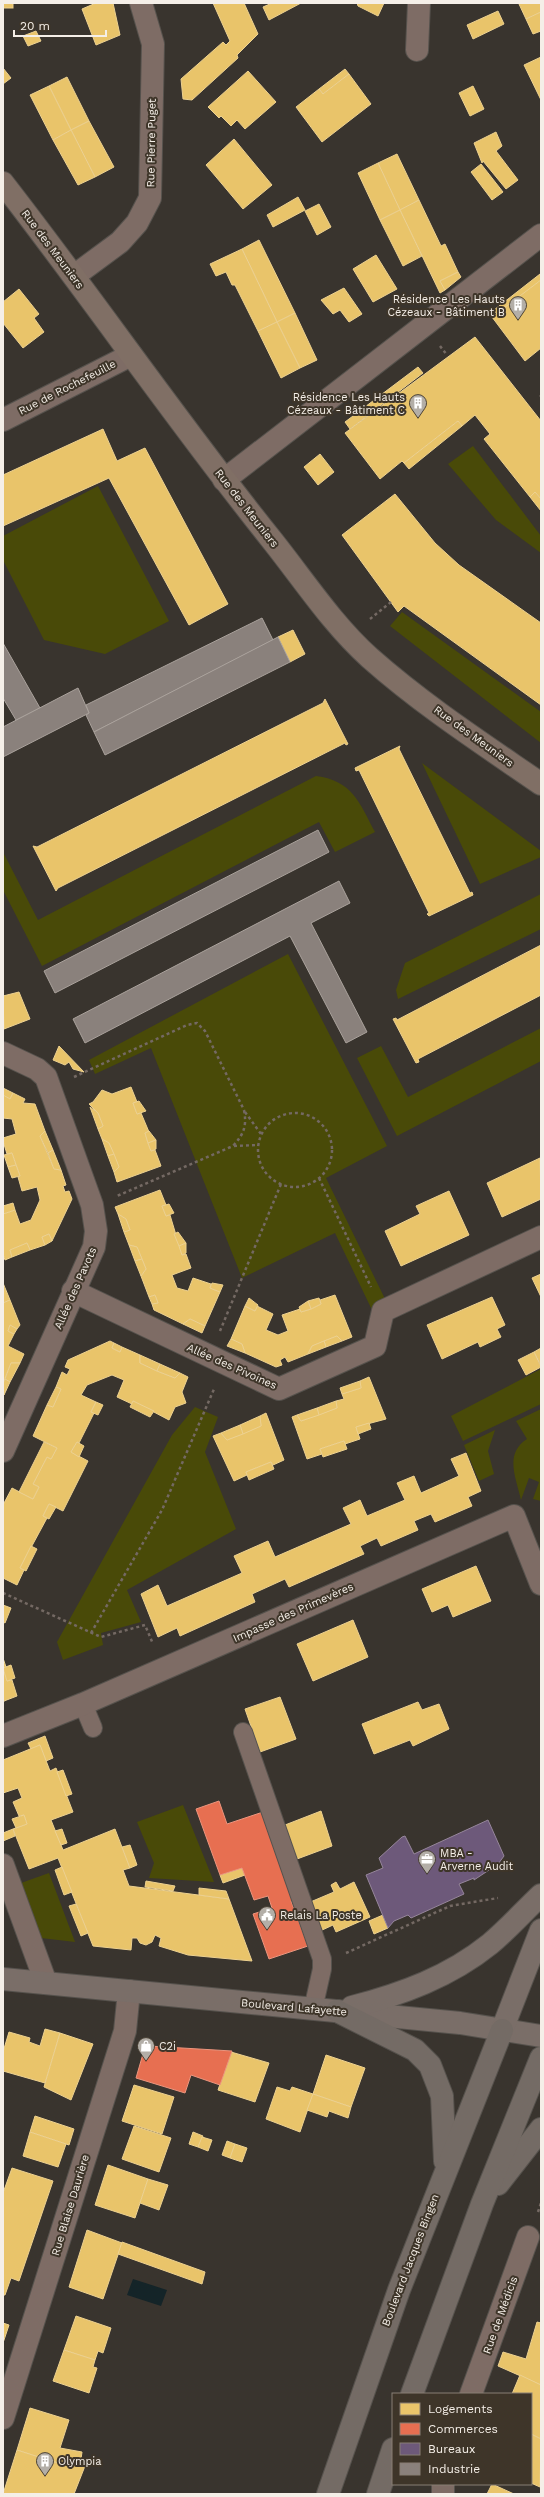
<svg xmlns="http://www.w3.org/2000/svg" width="544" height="2497" font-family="'Work Sans',sans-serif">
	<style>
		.green { fill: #494a08 }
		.water { fill: #142428 }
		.homes { fill: #e9c46a; stroke: #edd190 }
		.shops { fill: #e76f51; stroke: #eb957e }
		.offices { fill: #6d597a; stroke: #96869b }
		.industry { fill: #8a817c; stroke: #aaa29c }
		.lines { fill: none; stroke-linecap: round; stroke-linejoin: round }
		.lane-casing { stroke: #56524d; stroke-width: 20 }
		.street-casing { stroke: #56524d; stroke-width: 24 }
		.secondary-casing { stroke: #56524d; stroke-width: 24 }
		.primary-casing { stroke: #56524d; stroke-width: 24 }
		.highway-casing { stroke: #56524d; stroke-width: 24 }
		.path { stroke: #746963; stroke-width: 2.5; stroke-dasharray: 3 3; stroke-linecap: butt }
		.lane { stroke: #7e6c65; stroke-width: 18 }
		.street { stroke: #7e6c65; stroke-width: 22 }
		.secondary { stroke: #806f65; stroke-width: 22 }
		.primary { stroke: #7a6e68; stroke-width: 22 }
		.highway { stroke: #746b65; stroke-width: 22 }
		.labels { text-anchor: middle; stroke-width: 4; stroke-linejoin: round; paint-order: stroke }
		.street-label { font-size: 11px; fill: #f5efe8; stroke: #3e3529 }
		.poi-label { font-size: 11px; fill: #f5efe8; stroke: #3e3529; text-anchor: start }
	</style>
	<rect width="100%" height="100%" fill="#39342e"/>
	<!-- green -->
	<g class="green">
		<path d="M473 446 541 536V553L496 520 448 464Z"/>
		<path d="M98 486 169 621 105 654 44 640 3 560V536Z"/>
		<path d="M402 612 541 712V743L390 626Z"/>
		<path d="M422 763 541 851V857L480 884Z"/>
		<path d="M316 776C353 781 359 802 375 832L335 852 319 822 42 966 3 890V852L38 920Z"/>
		<path d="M541 894V929L398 999 396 990 405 963Z"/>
		<path d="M288 954 387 1146 326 1178 387 1303 372 1310 335 1233 242 1278 151 1048 95 1074 89 1060Z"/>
		<path d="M541 1028V1061L397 1136 357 1058 381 1046 408 1097Z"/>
		<path d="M541 1369V1404L463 1441 451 1416Z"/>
		<path d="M195 1407 218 1417 205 1452 236 1529 127 1590 141 1622 101 1633 103 1645 63 1660 57 1642 172 1435Z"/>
		<path d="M541 1409V1501L533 1499 539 1482 529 1478 521 1500C516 1477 504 1454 527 1439L516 1421Z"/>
		<path d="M495 1430 488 1451 494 1474 479 1481 464 1445Z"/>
		<path d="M183 1805 214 1882 149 1878 154 1863 137 1822Z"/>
		<path d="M49 1873 75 1942 41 1938 21 1883Z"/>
	</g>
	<!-- water -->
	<path class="water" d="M133 2279 167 2290 161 2306 127 2295Z"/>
	<!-- homes -->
	<g class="homes">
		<rect x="3" y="3" width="10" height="5"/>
		<path d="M96 3H113L120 35 96 45 82 9Z"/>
		<path d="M213 3H244L258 34 237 55 238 58 192 100 183 99 181 79 223 42 226 45 230 41Z"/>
		<path d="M272 3H301L269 20 263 7Z"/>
		<path d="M357 3H384L378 16 358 6Z"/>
		<path d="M521 3H541V12L526 19 519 4Z"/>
		<path d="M498 11 504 24 473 39 467 25Z"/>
		<path d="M541 12V31L533 34 526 19Z"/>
		<path d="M36 31 41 41 28 46 23 36Z"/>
		<path d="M541 57V100L524 65Z"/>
		<path d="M3 68 11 78 3 84Z"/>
		<path d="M345 69 349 74 323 94 319 89Z"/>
		<path d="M248 71 276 102 245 129 237 120 231 126 221 116 219 118 208 107Z"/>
		<path d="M349 74 371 104 322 142 296 107 319 89 323 94Z"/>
		<path d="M67 77 89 121 71 130 49 86Z"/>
		<path d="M49 86 71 130 53 140 30 95Z"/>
		<path d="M473 86 484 109 470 116 459 93Z"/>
		<path d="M89 121 114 167 95 177 71 130Z"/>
		<path d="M71 130 95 177 78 185 53 140Z"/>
		<path d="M496 132 502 146 496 151 518 180 506 189 483 161 482 163 474 143Z"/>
		<path d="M234 139 272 185 243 209 206 165Z"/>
		<path d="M397 154 419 200 400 210 378 163Z"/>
		<path d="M378 163 400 210 380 220 358 173Z"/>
		<path d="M481 164 503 192 492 200 471 172Z"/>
		<path d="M298 197 305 210 273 227 267 215Z"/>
		<path d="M419 200 441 246 445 244 458 272 440 281 445 290 440 293 400 210Z"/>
		<path d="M319 204 331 227 317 235 305 211Z"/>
		<path d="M400 210 422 256 403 266 380 220Z"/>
		<path d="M259 240 295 313 277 322 242 249Z"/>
		<path d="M242 249 277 322 258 331 235 285H232L226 272 216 276 210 264Z"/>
		<path d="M376 255 397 289 373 302 353 269Z"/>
		<path d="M458 272 461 277 445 290 440 281Z"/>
		<path d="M540 274 541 280 497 314 494 310Z"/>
		<path d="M541 280V348L525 361 492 317Z"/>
		<path d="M344 288 362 314 349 322 340 310 333 314 321 300Z"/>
		<path d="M19 289 39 314 34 318 44 332 23 348 3 323V302Z"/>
		<path d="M295 313 317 360 300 368 277 322Z"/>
		<path d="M277 322 300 368 281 378 258 331Z"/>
		<path d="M475 337 541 421V499L535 492 530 497 484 439 490 434 475 415 462 426 458 421 404 463 402 461 380 479 345 433Z"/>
		<path d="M418 367 423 373 350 429 345 422Z"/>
		<path d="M458 421 462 426 409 469 404 463Z"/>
		<path d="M103 429 117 461 145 448 228 604 189 625 109 478 3 526V475Z"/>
		<path d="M320 454 334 472 318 485 304 467Z"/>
		<path d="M535 492 541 499V511L530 497Z"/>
		<path d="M395 494 435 543 459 565 541 623V705L404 606 398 612 342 535Z"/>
		<path d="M293 630 305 654 290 662 278 637Z"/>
		<path d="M325 699 348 744 346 745 345 743 58 888 56 891 33 846 37 847 323 703Z"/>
		<path d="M400 746 399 749 470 893 472 892 473 895 429 916 427 914 429 913 359 770 356 771 355 768Z"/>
		<path d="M541 945V995L418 1059 419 1062 416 1063 393 1019 396 1018 397 1020Z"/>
		<path d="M19 992 30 1019 4 1029 3 996Z"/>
		<path d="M59 1046 84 1072 73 1069 69 1062 65 1065 53 1060Z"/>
		<path d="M131 1087 137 1102 133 1103 137 1114 141 1113 149 1132 145 1133 148 1143 151 1151 155 1150 161 1166 117 1182 114 1172 119 1167 109 1143 102 1139 98 1129 103 1126 98 1113 89 1104 93 1102 102 1090 112 1094Z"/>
		<path d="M3 1088 13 1093 10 1099 3 1095Z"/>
		<path d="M13 1093 25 1099 23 1103 35 1104 45 1131 40 1136 54 1169 61 1170 66 1185 63 1186 65 1192 69 1191 72 1199 52 1241 49 1234 42 1237 45 1245 30 1250 27 1243 10 1250 12 1257 5 1260 3 1254V1214L15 1210 20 1224 31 1220 40 1200 37 1187 22 1191 18 1177 20 1176 12 1153 7 1154 3 1141V1138L16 1134 12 1119 3 1118V1095L10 1099Z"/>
		<path d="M139 1101 146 1111 137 1114 133 1103Z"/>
		<path d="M90 1107 98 1113 103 1126 98 1129Z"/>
		<path d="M45 1131 53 1150 48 1153 40 1136Z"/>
		<path d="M149 1131 156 1140 148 1143 145 1133Z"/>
		<path d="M102 1139 109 1143 114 1154 108 1156Z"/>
		<path d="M156 1140V1149L151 1151 148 1143Z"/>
		<path d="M53 1150 61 1170 54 1169 48 1153Z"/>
		<path d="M12 1153 16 1165 8 1167 4 1155Z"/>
		<path d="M114 1154 119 1167 114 1172 108 1156Z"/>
		<path d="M540 1158 541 1199 502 1217 487 1183Z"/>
		<path d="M16 1165 20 1176 12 1178 8 1167Z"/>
		<path d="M160 1190 166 1205 162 1206 166 1216 170 1215 182 1255 186 1254 191 1268 172 1275 177 1288 188 1291 193 1278 211 1284 210 1288 220 1292 205 1326 190 1319 183 1324 154 1310 152 1304 158 1303 155 1295 149 1297 141 1276 146 1269 137 1247 129 1245 124 1232 130 1230 126 1219 118 1214 115 1207Z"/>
		<path d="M449 1191 469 1235 401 1266 385 1231 420 1214 416 1206Z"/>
		<path d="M13 1203 15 1210 3 1214V1206Z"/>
		<path d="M169 1204 174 1213 166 1216 162 1206Z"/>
		<path d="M118 1214 126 1219 130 1230 124 1232Z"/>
		<path d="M178 1232 186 1243 179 1246 174 1234Z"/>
		<path d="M49 1234 52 1241 45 1245 42 1237Z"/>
		<path d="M27 1243 30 1250 12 1257 10 1250Z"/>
		<path d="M186 1243V1253L182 1255 179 1246Z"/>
		<path d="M129 1245 137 1247 142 1259 135 1261Z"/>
		<path d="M142 1259 146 1269 141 1276 135 1261Z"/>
		<path d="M541 1274V1297L532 1278Z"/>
		<path d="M3 1283 10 1300 3 1303Z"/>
		<path d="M212 1283 223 1285 220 1292 210 1288Z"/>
		<path d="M155 1295 158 1303 152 1304 149 1297Z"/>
		<path d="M335 1295 352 1337 342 1341 337 1336 312 1346 308 1354 288 1362 285 1357 280 1360 282 1365 276 1367 245 1353 242 1344 231 1339 245 1306 255 1311 257 1306 273 1314 266 1330 278 1335 288 1331 282 1315 300 1309 301 1312 311 1309 321 1304 320 1300Z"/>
		<path d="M492 1297 505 1325 497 1329 501 1337 480 1347 478 1342 442 1359 427 1325Z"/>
		<path d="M249 1298 258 1305 255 1311 245 1306Z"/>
		<path d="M319 1298 321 1304 311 1309 308 1301Z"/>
		<path d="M10 1300 20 1325 17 1329 10 1325 8 1331 14 1334 8 1346 24 1354 20 1363H11L3 1383V1303Z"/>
		<path d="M308 1301 311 1309 301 1312 299 1307Z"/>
		<path d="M190 1319 205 1326 202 1333 183 1324Z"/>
		<path d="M10 1325 17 1329 14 1334 8 1331Z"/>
		<path d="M337 1336 342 1341 326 1347 324 1341Z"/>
		<path d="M231 1339 242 1344 245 1353 227 1346Z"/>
		<path d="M110 1341 114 1343 112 1348 120 1352 122 1347 140 1355V1363L157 1371 175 1378 180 1373 188 1377 182 1392 186 1403 175 1407 169 1420 133 1401 132 1404 117 1397 124 1380 112 1375 87 1385 81 1395 96 1402 91 1412 94 1413 79 1443 77 1442 71 1452 88 1461 63 1511 49 1504 43 1516 47 1518 20 1568 24 1570 17 1585 3 1578V1505L12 1488 33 1499 39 1487 33 1484 47 1457 51 1459 57 1448 33 1436 47 1405 53 1407 61 1389 56 1387 62 1372 67 1375 70 1369 65 1367 68 1360Z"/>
		<path d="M324 1341 326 1347 308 1354 312 1346Z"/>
		<path d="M114 1343 122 1347 120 1352 112 1348Z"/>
		<path d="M541 1348V1365L534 1352Z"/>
		<path d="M534 1352 541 1367 526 1375 518 1360Z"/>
		<path d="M140 1355 160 1364 157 1371 140 1363Z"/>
		<path d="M11 1363H20L10 1382 5 1379Z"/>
		<path d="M160 1364 180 1373 175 1378 157 1371Z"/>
		<path d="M369 1377 386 1419 356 1427 360 1439 345 1444 344 1441 320 1449 322 1454 307 1459 292 1417 297 1415 301 1421 337 1408 336 1401 344 1399 342 1394 361 1388 360 1381Z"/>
		<path d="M5 1379 10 1382 4 1395 3 1383Z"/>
		<path d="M360 1381 361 1388 342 1394 340 1388Z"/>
		<path d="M56 1387 61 1389 53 1407 47 1405Z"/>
		<path d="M133 1401 154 1411 150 1417 130 1407Z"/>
		<path d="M336 1401 337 1408 319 1415 317 1408Z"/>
		<path d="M96 1402 103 1405 98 1415 91 1412Z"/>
		<path d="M317 1408 319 1415 301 1421 297 1415Z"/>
		<path d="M266 1413 284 1460 273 1465 271 1462 246 1472 247 1475 234 1481 213 1436 221 1433 227 1440 261 1426 260 1416Z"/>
		<path d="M260 1416 261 1426 243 1434 240 1425Z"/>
		<path d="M369 1423 371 1429 358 1434 356 1427Z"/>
		<path d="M240 1425 243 1434 227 1440 221 1433Z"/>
		<path d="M344 1441 347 1449 323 1457 320 1449Z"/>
		<path d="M44 1442 57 1448 51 1459 47 1457 33 1484 39 1487 33 1499 19 1492Z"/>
		<path d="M77 1442 84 1446 79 1457 71 1452Z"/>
		<path d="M466 1453 481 1491 468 1497 472 1506 435 1522 431 1514 414 1521 418 1530 381 1546 377 1538 360 1546 364 1554 289 1587 285 1579 252 1594 255 1602 180 1636 177 1628 158 1637 141 1594 158 1585 167 1606 242 1573 234 1556 268 1541 275 1557 351 1524 343 1508 360 1500 367 1516 405 1500 397 1483 414 1476 421 1493 459 1476 451 1459Z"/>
		<path d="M271 1462 274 1469 249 1480 246 1472Z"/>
		<path d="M49 1504 56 1507 49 1519 43 1516Z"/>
		<path d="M31 1546 37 1549 26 1571 20 1568Z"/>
		<path d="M476 1566 491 1601 453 1617 448 1605 432 1612 422 1589Z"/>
		<path d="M3 1605 11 1608 5 1623 3 1622Z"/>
		<path d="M353 1620 368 1657 313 1681 297 1644Z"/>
		<path d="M3 1658 6 1667 3 1668 7 1681 12 1680 17 1696 4 1701 3 1703Z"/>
		<path d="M11 1665 15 1678 7 1681 3 1668Z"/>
		<path d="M280 1697 296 1739 260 1752 245 1709Z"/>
		<path d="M418 1702 422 1710 439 1704 449 1729 413 1746 410 1740 374 1754 362 1724Z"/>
		<path d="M45 1736 53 1758 46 1761 40 1745 31 1749 28 1743Z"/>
		<path d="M40 1745 50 1771 56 1768 73 1812 51 1820 63 1850 115 1829 130 1868 123 1870 129 1886 229 1899 252 1961 188 1955 159 1946 161 1938 155 1935 152 1942 146 1945 140 1943 137 1938H132L131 1950 93 1946 58 1858 29 1869 13 1829 27 1824 24 1815 19 1816 13 1802 22 1798 18 1788 3 1793V1760Z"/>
		<path d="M63 1770 72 1794 66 1796 57 1772Z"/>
		<path d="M321 1811 332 1846 297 1859 285 1825Z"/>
		<path d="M24 1815 27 1824 16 1828 12 1819Z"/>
		<path d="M13 1829 15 1836 3 1841V1833Z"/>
		<path d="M62 1829 67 1843 61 1845 55 1831Z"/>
		<path d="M130 1845 137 1865 130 1868 122 1847Z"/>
		<path d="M62 1867 72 1892 64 1895 55 1870Z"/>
		<path d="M242 1868 245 1875 223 1883 220 1875Z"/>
		<path d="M146 1881 175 1886 173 1891 145 1887Z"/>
		<path d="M336 1882 340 1889 354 1882 370 1917 336 1932 333 1925 320 1931 308 1903 334 1892 331 1885Z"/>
		<path d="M199 1888 226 1891 229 1899 199 1895Z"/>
		<path d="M76 1904 88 1933 81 1936 69 1906Z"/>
		<path d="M383 1915 388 1928 374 1934 369 1921Z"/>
		<path d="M45 2029 60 2033 45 2083 3 2071V2052L9 2032 30 2038 29 2042 40 2046Z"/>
		<path d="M60 2033 93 2044 71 2100 44 2087Z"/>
		<path d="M231 2052 269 2063 255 2102 218 2090Z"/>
		<path d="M326 2055 365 2068 351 2107 313 2094Z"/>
		<path d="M134 2085 174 2097 162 2134 122 2121Z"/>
		<path d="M277 2087 290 2091 292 2087 313 2094 300 2132 266 2119Z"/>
		<path d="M313 2094 351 2107 348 2118 329 2111 327 2117 307 2110Z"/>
		<path d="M35 2116 74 2129 69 2145 30 2132Z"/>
		<path d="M134 2126 171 2138 159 2172 122 2159Z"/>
		<path d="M30 2132 66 2144 58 2167 23 2156Z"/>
		<path d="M193 2132 203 2136 198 2147 189 2144Z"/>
		<path d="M202 2137 212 2140 208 2151 198 2147Z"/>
		<path d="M227 2141 235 2144 230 2158 222 2155Z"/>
		<path d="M235 2144 247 2148 242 2162 230 2158Z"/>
		<path d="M108 2165 148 2179 135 2218 95 2205Z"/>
		<path d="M12 2168 53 2181 19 2281 11 2278 5 2295H3V2193Z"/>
		<path d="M148 2179 168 2185 159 2210 140 2203Z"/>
		<path d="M87 2230 122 2243 103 2299 69 2287Z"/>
		<path d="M122 2242 205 2272 202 2284 118 2254Z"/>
		<path d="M76 2316 111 2328 103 2353 98 2351 95 2360 64 2350Z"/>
		<path d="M537 2322 541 2323V2385L498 2366 503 2352 526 2359Z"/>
		<path d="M3 2323 9 2325 3 2343Z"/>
		<path d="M64 2350 95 2360 93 2367 97 2368 89 2393 53 2381Z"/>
		<path d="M520 2375 541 2385V2439L531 2434V2394H512Z"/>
		<path d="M30 2408 69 2420 60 2448 82 2452 80 2466 54 2462 17 2450Z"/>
		<path d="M531 2434 541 2439 540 2487 531 2483Z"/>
		<path d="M17 2450 54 2462 85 2466 74 2494H3Z"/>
		<path d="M492 2484 514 2494H487Z"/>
	</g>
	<!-- shops -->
	<g class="shops">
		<path d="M219 1801 227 1824 266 1811 294 1900 291 1901 308 1946 269 1959 253 1914 272 1908 268 1896 254 1900 242 1868 220 1875 196 1809Z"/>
		<path d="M149 2046 232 2051 220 2085 191 2075 185 2093 136 2078 145 2047Z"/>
	</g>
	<!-- offices -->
	<path class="offices" d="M488 1820 504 1856 498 1864 474 1880V1878L459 1884 464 1894 411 1918 408 1915 394 1921 388 1928 366 1875 383 1868 379 1858 402 1837 405 1836 414 1854Z"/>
	<!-- industry -->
	<g class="industry">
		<path d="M262 618 273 640 94 732 86 715 89 713 86 705Z"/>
		<path d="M278 637 290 662 105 755 94 732Z"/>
		<path d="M3 643 40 708 16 720 3 698Z"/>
		<path d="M78 688 89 713 3 757V727Z"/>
		<path d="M318 830 329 852 55 993 44 971Z"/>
		<path d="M339 881 350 903 311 923 367 1032 346 1043 290 936 85 1043 73 1019Z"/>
	</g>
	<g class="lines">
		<!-- lane casing -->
		<g class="lane-casing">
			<g id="lane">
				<path d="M83 1704 93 1728"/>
				<path d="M243 1732 322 1959V1969L313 2009"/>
			</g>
		</g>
		<!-- street casing -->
		<g class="street-casing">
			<g id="street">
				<path d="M417 50 419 3"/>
				<path d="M74 276 120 242 137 223 150 198 153 44 141 3"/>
				<path d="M3 420 131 355"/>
				<path d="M224 480 541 235"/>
				<path d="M3 1053 37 1069 46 1077 92 1205 96 1231 94 1247 3 1451"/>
				<path d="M73 1291 279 1389 375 1346 383 1311 541 1237"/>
				<path d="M3 1736 83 1704 514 1516 541 1584"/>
				<path d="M3 1865 46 1983"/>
				<path d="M471 2394 528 2237"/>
				<path d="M3 2418 125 2031 129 1991"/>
				<path d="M443 2494V2484"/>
			</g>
		</g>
		<!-- secondary casing -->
		<g class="secondary-casing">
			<path id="secondary" d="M3 183C94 300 178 423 271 539 303 579 332 624 370 658 423 705 483 744 541 784"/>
		</g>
		<!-- primary casing -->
		<g class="primary-casing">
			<g id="primary">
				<path d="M3 1979 460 2023 541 2036"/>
				<path d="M352 2007C402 1994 449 1977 490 1944 508 1929 524 1911 541 1895"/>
				<path d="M502 2030 541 1930"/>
			</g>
		</g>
		<!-- highway casing -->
		<g class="highway-casing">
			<g id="highway">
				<path d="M337 2011 415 2050 430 2065 442 2096 445 2161"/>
				<path d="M498 2184 541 2129"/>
				<path d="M412 2394 482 2204 541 2058"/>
				<path d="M328 2494 399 2290 502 2030"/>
				<path d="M378 2494 393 2449"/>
			</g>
		</g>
		<!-- path -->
		<g class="path">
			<path d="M440 346 447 355"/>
			<path d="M540 395 541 396"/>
			<path d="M370 619 391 602"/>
			<path d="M74 1077 187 1025 197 1023 205 1031 244 1110C247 1126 244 1134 233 1146L117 1196"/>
			<path d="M245 1112 261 1134"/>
			<circle cx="295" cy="1150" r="37"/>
			<path d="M234 1146 258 1145"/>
			<path d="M319 1178 371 1287"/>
			<path d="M220 1331 281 1184"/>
			<path d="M3 1593 101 1637 145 1625 153 1644"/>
			<path d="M91 1633 162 1510 214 1389"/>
			<path d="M346 1953 450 1906 498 1898"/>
			<path d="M538 2212 541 2203"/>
		</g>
		<!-- lane -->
		<use href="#lane" class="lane"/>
		<!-- street -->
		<use href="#street" class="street"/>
		<!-- secondary -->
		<use href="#secondary" class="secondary"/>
		<!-- primary -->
		<use href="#primary" class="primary"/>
		<!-- highway -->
		<use href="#highway" class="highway"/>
	</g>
	<!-- icons -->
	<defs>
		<g id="building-pin" transform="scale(0.9)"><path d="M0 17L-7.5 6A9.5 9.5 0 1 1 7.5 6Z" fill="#b3aea7" stroke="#3e3529"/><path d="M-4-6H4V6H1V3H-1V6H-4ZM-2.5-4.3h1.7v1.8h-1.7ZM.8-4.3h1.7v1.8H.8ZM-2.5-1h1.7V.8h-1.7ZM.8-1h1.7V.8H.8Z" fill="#fff"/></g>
		<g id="office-pin" transform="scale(0.9)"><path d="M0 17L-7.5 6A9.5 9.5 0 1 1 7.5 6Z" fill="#b3aea7" stroke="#3e3529"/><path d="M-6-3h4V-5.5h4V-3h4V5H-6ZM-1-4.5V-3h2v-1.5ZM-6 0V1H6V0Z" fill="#fff"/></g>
		<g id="civic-pin" transform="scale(0.9)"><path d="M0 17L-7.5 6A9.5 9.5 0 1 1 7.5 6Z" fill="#b3aea7" stroke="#3e3529"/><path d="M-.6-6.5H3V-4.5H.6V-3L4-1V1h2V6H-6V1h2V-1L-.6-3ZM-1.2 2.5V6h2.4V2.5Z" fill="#fff"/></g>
		<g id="shop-pin" transform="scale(0.9)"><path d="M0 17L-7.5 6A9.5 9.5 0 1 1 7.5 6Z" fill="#b3aea7" stroke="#3e3529"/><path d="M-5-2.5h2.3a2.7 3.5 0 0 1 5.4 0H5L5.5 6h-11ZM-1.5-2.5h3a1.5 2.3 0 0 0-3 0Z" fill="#fff"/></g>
	</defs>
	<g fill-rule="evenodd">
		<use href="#building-pin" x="518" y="305"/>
		<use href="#building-pin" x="418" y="403"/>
		<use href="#office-pin" x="427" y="1859"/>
		<use href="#civic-pin" x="267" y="1915"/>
		<use href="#shop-pin" x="146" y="2046"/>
		<use href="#building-pin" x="45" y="2461"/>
	</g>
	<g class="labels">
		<!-- street labels -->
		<g class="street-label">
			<text transform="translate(151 143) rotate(-89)" y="4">Rue Pierre Puget</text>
			<text transform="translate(53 249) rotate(53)" y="4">Rue des Meuniers</text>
			<text transform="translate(67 387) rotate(-27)" y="4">Rue de Rochefeuille</text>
			<text transform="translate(247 508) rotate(52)" y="4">Rue des Meuniers</text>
			<text transform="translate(474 736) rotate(36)" y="4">Rue des Meuniers</text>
			<text transform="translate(75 1288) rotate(-66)" y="4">Allée des Pavots</text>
			<text transform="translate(232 1366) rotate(24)" y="4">Allée des Pivoines</text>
			<text transform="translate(293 1612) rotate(-24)" y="4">Impasse des Primevères</text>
			<text transform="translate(294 2007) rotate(5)" y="4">Boulevard Lafayette</text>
			<text transform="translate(70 2205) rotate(-73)" y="4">Rue Blaise Daurière</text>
			<text transform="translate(410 2260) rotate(-69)" y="4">Boulevard Jacques Bingen</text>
			<text transform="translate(500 2315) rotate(-70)" y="4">Rue de Médicis</text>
		</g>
		<!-- poi labels -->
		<g class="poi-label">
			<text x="505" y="303" text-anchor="end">Résidence Les Hauts<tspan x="505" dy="13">Cézeaux - Bâtiment B</tspan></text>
			<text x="405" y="401" text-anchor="end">Résidence Les Hauts<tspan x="405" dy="13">Cézeaux - Bâtiment C</tspan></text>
			<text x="440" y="1857">MBA -<tspan x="440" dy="13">Arverne Audit</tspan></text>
			<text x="280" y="1919">Relais La Poste</text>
			<text x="159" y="2050">C2i</text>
			<text x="58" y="2465">Olympia</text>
		</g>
	</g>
	<!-- border -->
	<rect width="544" height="2497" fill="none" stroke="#f5efe8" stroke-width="8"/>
	<!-- legend -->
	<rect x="392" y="2393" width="140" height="92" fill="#3e3529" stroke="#877f75"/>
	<rect x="400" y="2403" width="20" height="12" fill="#e9c46a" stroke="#877f75"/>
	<text x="428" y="2413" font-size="12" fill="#f5efe8">Logements</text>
	<rect x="400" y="2423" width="20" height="12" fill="#e76f51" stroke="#877f75"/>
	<text x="428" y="2433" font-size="12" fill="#f5efe8">Commerces</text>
	<rect x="400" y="2443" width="20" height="12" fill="#6d597a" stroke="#877f75"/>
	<text x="428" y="2453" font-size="12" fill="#f5efe8">Bureaux</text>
	<rect x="400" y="2463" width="20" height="12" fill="#8a817c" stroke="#877f75"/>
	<text x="428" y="2473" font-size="12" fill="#f5efe8">Industrie</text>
	<!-- scale -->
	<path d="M14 30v6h92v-6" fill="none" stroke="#f5efe8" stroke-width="2"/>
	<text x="20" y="30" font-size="12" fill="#f5efe8" stroke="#3e3529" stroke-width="3" paint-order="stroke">20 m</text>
</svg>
